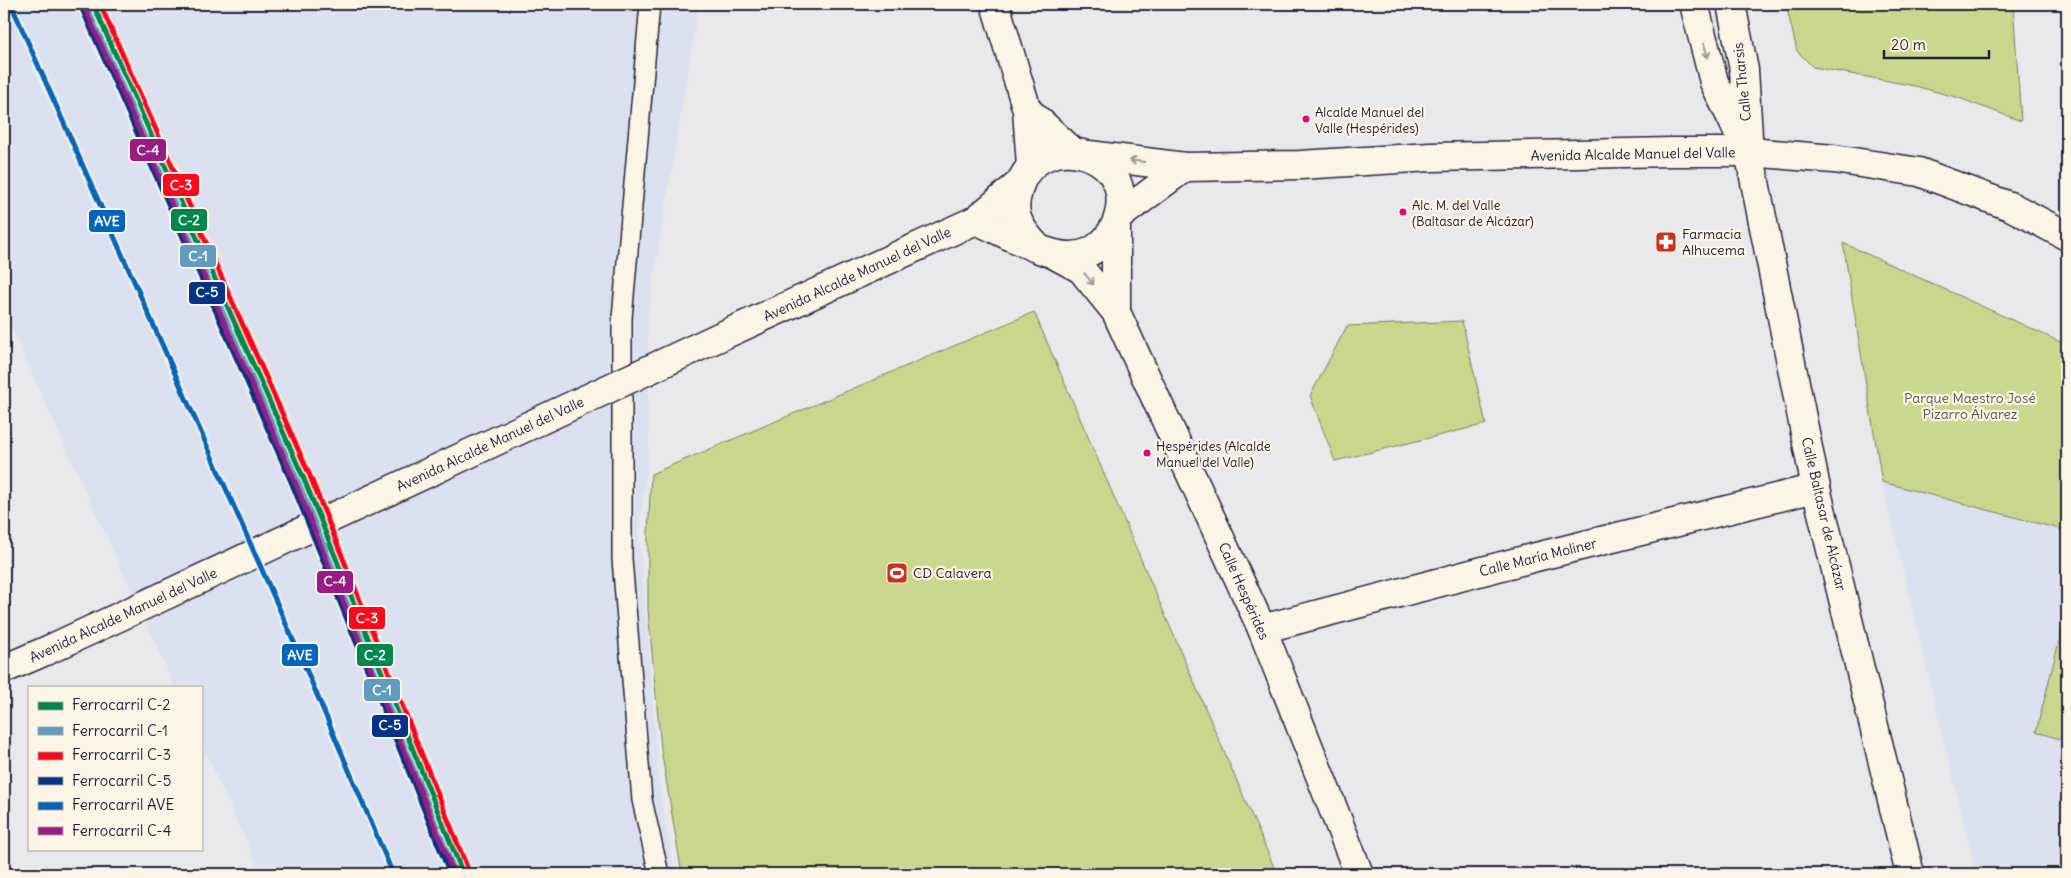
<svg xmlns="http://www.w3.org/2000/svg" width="2071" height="878" font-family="Delius,sans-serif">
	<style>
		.built { fill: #dce1f1 }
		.green { fill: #c9d88d; stroke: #767d64 }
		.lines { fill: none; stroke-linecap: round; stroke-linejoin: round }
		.service-casing { stroke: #22223b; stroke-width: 22 }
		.minor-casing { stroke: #22223b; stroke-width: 31 }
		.tertiary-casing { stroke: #22223b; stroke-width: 31 }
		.secondary-casing { stroke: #22223b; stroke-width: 31 }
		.primary-casing { stroke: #22223b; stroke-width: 31 }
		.service { stroke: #fcf5e5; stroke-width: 19 }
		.minor { stroke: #fcf5e5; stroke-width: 28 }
		.tertiary { stroke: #fcf5e5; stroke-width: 28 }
		.secondary { stroke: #fcf5e5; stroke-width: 28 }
		.primary { stroke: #fcf5e5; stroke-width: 28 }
		.primary-bridge-casing { stroke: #22223b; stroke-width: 31; stroke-linecap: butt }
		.primary-bridge { stroke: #fcf5e5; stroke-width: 28 }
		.rail-1-casing { stroke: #fcf5e5; stroke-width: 9 }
		.rail-2-casing { stroke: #fcf5e5; stroke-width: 9 }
		.rail-3-casing { stroke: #fcf5e5; stroke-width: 9 }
		.rail-4-casing { stroke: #fcf5e5; stroke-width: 9 }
		.rail-5-casing { stroke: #fcf5e5; stroke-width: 9 }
		.rail-6-casing { stroke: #fcf5e5; stroke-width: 9 }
		.rail-1 { stroke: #00874d; stroke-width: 5 }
		.rail-2 { stroke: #619bc1; stroke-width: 5 }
		.rail-3 { stroke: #ff061d; stroke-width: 5 }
		.rail-4 { stroke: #053388; stroke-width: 5 }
		.rail-5 { stroke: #0065bd; stroke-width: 5 }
		.rail-6 { stroke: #991b87; stroke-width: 5 }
		.oneway { stroke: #9a9698 }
		.bus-dot { fill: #e5007d; stroke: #fcf5e5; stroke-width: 2 }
		.labels { text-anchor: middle; stroke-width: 4.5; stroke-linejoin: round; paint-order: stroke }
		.bus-label { font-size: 13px; fill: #22223b; stroke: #fcf5e5; text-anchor: start }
		.street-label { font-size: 14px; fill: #22223b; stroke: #fcf5e5 }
		.poi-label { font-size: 14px; fill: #22223b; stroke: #fcf5e5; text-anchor: start }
		.park-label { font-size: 14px; fill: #545954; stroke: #fcf5e5 }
		.line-badge { stroke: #fcf5e5; stroke-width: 2 }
		.badge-label { font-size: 14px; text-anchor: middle; font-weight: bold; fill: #fff }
	</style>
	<rect width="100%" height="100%" fill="#e9e9ec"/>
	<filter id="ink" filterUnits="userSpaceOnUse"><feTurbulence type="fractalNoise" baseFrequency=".02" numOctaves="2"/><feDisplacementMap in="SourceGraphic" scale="10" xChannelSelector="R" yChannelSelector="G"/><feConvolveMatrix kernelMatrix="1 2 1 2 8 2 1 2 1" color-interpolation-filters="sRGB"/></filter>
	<g filter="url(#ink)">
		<!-- built -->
		<g class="built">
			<path d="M4 4H699L648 313 649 454 639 529 659 782 674 874H261L201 743V687H175L4 312Z"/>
			<path d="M1882 482 2067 531V874H1976Z"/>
		</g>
		<!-- green -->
		<g class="green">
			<path d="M1786 4H2013L2021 121 1959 98 1915 86 1813 67 1797 51Z"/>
			<path d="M1843 243 2067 345V531L1882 482Z"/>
			<path d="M1034 312 1277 874H682L661 749 648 610V535L651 474Z"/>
			<path d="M1462 321 1486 424 1335 461 1310 396 1347 326Z"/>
			<path d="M2067 610V741L2036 732Z"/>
		</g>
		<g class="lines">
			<!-- service casing -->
			<g class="service-casing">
				<path id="service" d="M650 4 622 318V559L642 800 659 874"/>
			</g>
			<!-- minor casing -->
			<g class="minor-casing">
				<path id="minor" d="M1262 629 1536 557 1816 488"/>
			</g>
			<!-- tertiary casing -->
			<g class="tertiary-casing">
				<g id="tertiary">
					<path d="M995 4 1027 110 1031 166"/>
					<path d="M1027 110 1072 151"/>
					<path d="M1116 228V312"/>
					<path d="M1055 255 1081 269 1116 312 1262 629 1359 874"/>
				</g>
			</g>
			<!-- secondary casing -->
			<g class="secondary-casing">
				<g id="secondary">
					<path d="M1694 4 1714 82 1743 142"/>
					<path d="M1731 4 1744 70 1749 152 1816 488 1910 874"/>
				</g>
			</g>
			<!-- primary casing -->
			<g class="primary-casing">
				<g id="primary">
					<path d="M1089 155 1185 167 1300 165 1431 157 1672 152H1749L1834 159 1919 172 2012 207 2067 236"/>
					<path d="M1119 216 1185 167"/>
					<path d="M976 220C1002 231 1045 257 1071 256 1118 255 1140 187 1099 161 1069 142 1027 153 1018 191 1015 200 1014 211 1018 221 1023 232 1030 240 1038 248"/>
					<path d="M717 338 976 220 1019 184"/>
					<path d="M4 669 48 650"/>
				</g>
			</g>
			<!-- service -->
			<use href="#service" class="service"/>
			<!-- minor -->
			<use href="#minor" class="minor"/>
			<!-- tertiary -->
			<use href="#tertiary" class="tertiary"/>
			<!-- secondary -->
			<use href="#secondary" class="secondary"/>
			<!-- primary -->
			<use href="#primary" class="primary"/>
			<!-- primary-bridge casing -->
			<g class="primary-bridge-casing">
				<path id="primary-bridge" d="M48 650 717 338"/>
			</g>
			<!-- primary-bridge -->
			<use href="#primary-bridge" class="primary-bridge"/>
			<!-- rail-1 casing -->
			<g class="rail-1-casing">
				<path id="rail-1" d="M93 4 304 479 463 874"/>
			</g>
			<!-- rail-2 casing -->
			<g class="rail-2-casing">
				<path id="rail-2" d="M87 7 298 481 456 874"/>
			</g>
			<!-- rail-3 casing -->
			<g class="rail-3-casing">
				<path id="rail-3" d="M100 4 310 476 469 872"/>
			</g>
			<!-- rail-4 casing -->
			<g class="rail-4-casing">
				<path id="rail-4" d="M82 9 292 484 450 874"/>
			</g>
			<!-- rail-5 casing -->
			<g class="rail-5-casing">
				<path id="rail-5" d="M11 4 306 669 393 874"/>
			</g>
			<!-- rail-6 casing -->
			<g class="rail-6-casing">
				<path id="rail-6" d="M83 4 292 475 452 869"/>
			</g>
			<!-- rail-1 -->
			<use href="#rail-1" class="rail-1"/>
			<!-- rail-2 -->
			<use href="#rail-2" class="rail-2"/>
			<!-- rail-3 -->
			<use href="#rail-3" class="rail-3"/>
			<!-- rail-4 -->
			<use href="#rail-4" class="rail-4"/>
			<!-- rail-5 -->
			<use href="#rail-5" class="rail-5"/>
			<!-- rail-6 -->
			<use href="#rail-6" class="rail-6"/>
		</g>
		<!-- one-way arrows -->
		<defs><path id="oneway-shaft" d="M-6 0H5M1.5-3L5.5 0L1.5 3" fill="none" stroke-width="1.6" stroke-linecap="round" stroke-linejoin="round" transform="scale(1.25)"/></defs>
		<g class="oneway">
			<use href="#oneway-shaft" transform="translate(1706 51) rotate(76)"/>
			<use href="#oneway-shaft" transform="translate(1137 161) rotate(-173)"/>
			<use href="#oneway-shaft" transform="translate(1089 279) rotate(51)"/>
		</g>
	</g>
	<!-- icons -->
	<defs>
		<g id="pharmacy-square" transform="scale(1.125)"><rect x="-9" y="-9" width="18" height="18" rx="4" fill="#c8321e" stroke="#fcf5e5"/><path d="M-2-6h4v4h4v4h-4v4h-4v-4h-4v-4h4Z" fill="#fff"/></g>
		<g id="stadium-square" transform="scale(1.125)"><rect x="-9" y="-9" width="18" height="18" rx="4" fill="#c8321e" stroke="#fcf5e5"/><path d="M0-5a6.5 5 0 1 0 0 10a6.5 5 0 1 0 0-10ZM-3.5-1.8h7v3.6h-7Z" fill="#fff"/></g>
	</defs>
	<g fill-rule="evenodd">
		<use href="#pharmacy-square" x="1666" y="242"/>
		<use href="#stadium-square" x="897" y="573"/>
	</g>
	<!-- markers -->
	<g class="bus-dot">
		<circle cx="1306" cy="119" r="4.5"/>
		<circle cx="1403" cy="212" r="4.5"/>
		<circle cx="1147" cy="453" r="4.5"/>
	</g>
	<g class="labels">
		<!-- bus labels -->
		<g class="bus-label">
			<text x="1315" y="117">Alcalde Manuel del<tspan x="1315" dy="16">Valle (Hespérides)</tspan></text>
			<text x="1412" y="210">Alc. M. del Valle<tspan x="1412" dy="16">(Baltasar de Alcázar)</tspan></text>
			<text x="1156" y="451">Hespérides (Alcalde<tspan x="1156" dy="16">Manuel del Valle)</tspan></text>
		</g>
		<!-- street labels -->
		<g class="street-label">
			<text transform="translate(1742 82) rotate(-96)" y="5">Calle Tharsis</text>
			<text transform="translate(1633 154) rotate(-1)" y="5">Avenida Alcalde Manuel del Valle</text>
			<text transform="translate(857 274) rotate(-25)" y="5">Avenida Alcalde Manuel del Valle</text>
			<text transform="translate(490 444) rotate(-25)" y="5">Avenida Alcalde Manuel del Valle</text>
			<text transform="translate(1824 514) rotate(77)" y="5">Calle Baltasar de Alcázar</text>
			<text transform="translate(1538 557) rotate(-14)" y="5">Calle María Moliner</text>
			<text transform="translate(1244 591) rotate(66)" y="5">Calle Hespérides</text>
			<text transform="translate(123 615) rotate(-25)" y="5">Avenida Alcalde Manuel del Valle</text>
		</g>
		<!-- poi labels -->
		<g class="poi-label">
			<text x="1682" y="239">Farmacia<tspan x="1682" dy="16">Alhucema</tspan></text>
			<text x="913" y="578">CD Calavera</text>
		</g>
		<!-- park labels -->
		<g class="park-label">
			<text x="1970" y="403">Parque Maestro José<tspan x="1970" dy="16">Pizarro Álvarez</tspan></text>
		</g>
	</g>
	<g class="line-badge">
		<rect x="129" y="138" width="38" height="24" rx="5" fill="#991b87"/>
		<rect x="162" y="173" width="38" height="24" rx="5" fill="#ff061d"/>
		<rect x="170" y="208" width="38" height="24" rx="5" fill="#00874d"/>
		<rect x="88" y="209" width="38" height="24" rx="5" fill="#0065bd"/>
		<rect x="179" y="244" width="38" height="24" rx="5" fill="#619bc1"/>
		<rect x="188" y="281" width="38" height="24" rx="5" fill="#053388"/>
		<rect x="316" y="570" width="38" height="24" rx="5" fill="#991b87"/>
		<rect x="348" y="606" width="38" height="24" rx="5" fill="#ff061d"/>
		<rect x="356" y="643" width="38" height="24" rx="5" fill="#00874d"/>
		<rect x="281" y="643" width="38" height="24" rx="5" fill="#0065bd"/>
		<rect x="363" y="678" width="38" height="24" rx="5" fill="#619bc1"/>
		<rect x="371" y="714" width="38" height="24" rx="5" fill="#053388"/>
	</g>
	<g class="badge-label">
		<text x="148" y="155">C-4</text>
		<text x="181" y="190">C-3</text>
		<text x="189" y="225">C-2</text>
		<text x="107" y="226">AVE</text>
		<text x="198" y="261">C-1</text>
		<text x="207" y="297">C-5</text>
		<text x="335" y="586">C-4</text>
		<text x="367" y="623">C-3</text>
		<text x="375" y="660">C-2</text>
		<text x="300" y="660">AVE</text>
		<text x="382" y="695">C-1</text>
		<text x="390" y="730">C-5</text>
	</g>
	<!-- margin -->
	<rect width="2071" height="878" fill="none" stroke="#fcf5e5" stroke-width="20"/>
	<rect x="10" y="10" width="2051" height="858" fill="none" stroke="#22223b" stroke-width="2" filter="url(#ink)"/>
	<!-- legend -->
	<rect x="28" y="686" width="175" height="165" fill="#fcf5e5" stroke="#a5a1a1"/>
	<rect x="38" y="702" width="25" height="8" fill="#00874d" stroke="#a5a1a1"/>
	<text x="72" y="710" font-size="15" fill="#22223b">Ferrocarril C-2</text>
	<rect x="38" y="727" width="25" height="8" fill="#619bc1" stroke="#a5a1a1"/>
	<text x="72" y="736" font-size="15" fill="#22223b">Ferrocarril C-1</text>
	<rect x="38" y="752" width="25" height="8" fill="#ff061d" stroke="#a5a1a1"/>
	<text x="72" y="760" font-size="15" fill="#22223b">Ferrocarril C-3</text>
	<rect x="38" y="777" width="25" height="8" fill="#053388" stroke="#a5a1a1"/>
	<text x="72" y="786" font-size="15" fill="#22223b">Ferrocarril C-5</text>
	<rect x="38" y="802" width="25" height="8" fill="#0065bd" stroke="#a5a1a1"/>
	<text x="72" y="810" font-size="15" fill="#22223b">Ferrocarril AVE</text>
	<rect x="38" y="827" width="25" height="8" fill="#991b87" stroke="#a5a1a1"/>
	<text x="72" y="836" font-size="15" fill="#22223b">Ferrocarril C-4</text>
	<!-- scale -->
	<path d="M1884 50v8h105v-8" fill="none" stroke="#22223b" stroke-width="2.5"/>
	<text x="1891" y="50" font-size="15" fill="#22223b" stroke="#fcf5e5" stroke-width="4" paint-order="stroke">20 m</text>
</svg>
